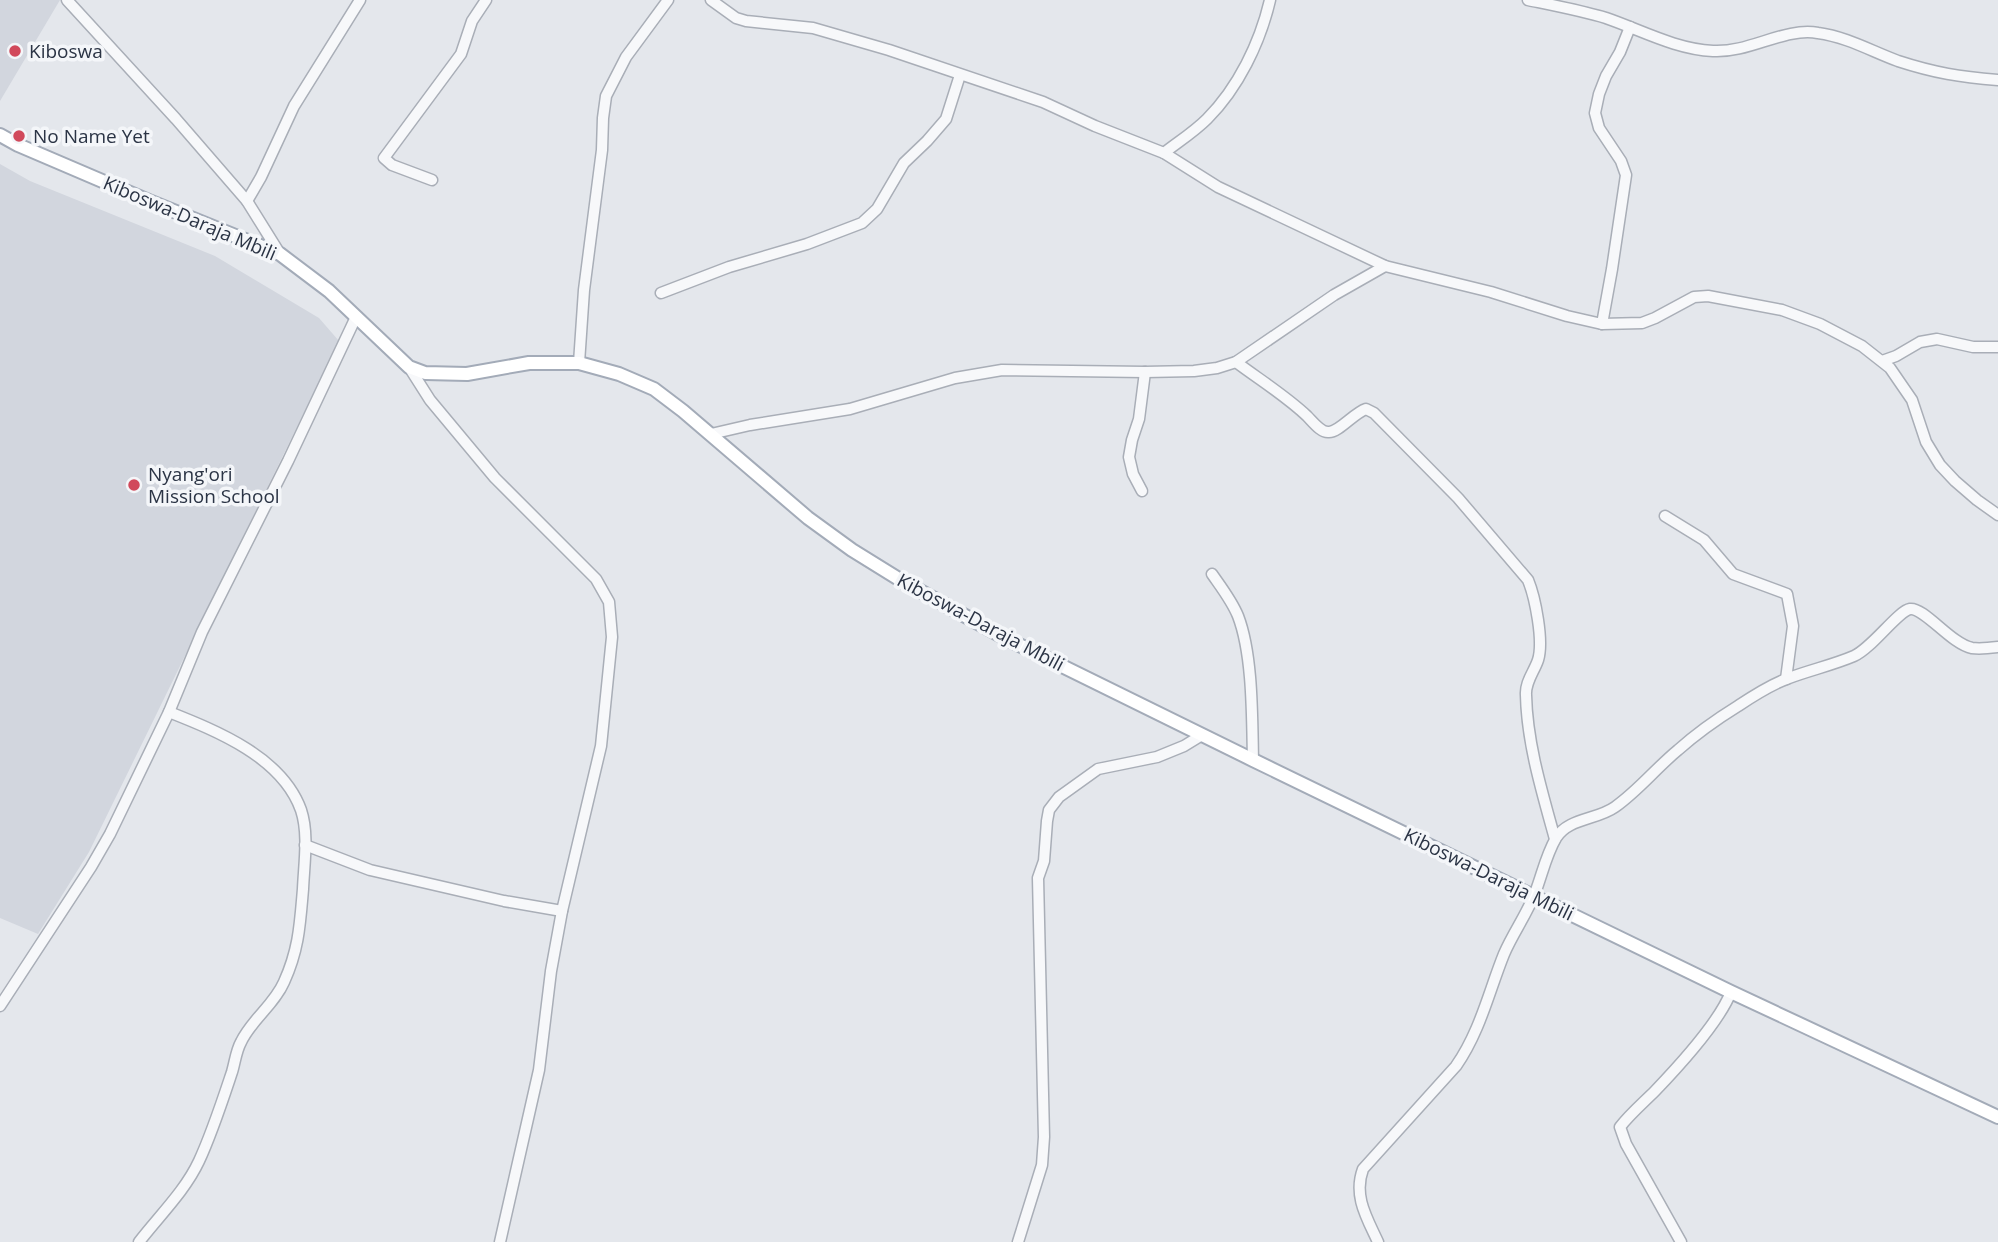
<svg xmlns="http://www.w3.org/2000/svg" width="1998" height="1242" font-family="'Open Sans',sans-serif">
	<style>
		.built { fill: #d2d6de }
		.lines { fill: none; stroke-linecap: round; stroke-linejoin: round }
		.minor-casing { stroke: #a9aeb7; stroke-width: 13 }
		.major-casing { stroke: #a3abb8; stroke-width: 16 }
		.minor { stroke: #f7f8fa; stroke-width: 10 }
		.major { stroke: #fff; stroke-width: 12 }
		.poi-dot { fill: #d1495b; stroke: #f4f6f9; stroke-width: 2.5 }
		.labels { text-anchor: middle; stroke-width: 7; stroke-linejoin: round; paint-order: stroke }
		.poi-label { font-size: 19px; fill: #2b3445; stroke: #f4f6f9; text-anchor: start }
		.street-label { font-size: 19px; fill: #2b3445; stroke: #f4f6f9 }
	</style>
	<rect width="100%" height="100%" fill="#e4e7ec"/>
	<!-- built -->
	<g class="built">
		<path d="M0 0H60L0 101Z"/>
		<path d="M0 164 30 181 215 256 319 318 339 341 89 852 38 934 0 918Z"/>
	</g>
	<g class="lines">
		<!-- minor casing -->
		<g class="minor-casing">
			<g id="minor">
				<path d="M67 0 176 119 247 201 280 254"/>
				<path d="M711 0 736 18 746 21 813 28 889 50 1043 102 1095 126 1164 153C1178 142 1194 132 1207 119 1238 88 1260 43 1270 0"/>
				<path d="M1528 0C1552 5 1583 11 1606 18 1641 30 1675 49 1713 51 1750 53 1784 27 1818 33 1847 37 1871 51 1898 61 1935 73 1960 77 1998 80"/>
				<path d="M1164 153 1218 187 1385 266 1491 292 1567 316 1602 324 1642 323 1655 318 1694 297 1708 296 1782 310 1820 324 1862 346 1890 368 1912 400 1926 442 1940 465 1955 481 1977 500 1998 515"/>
				<path d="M432 180 392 165 384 158 461 54 472 21 486 0"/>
				<path d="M247 201 261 177 294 106 360 0"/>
				<path d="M661 293 729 267 807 244 862 223 877 209 904 163 927 141 946 119 960 75"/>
				<path d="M1602 324 1612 269 1626 175 1621 161 1599 128 1595 113 1599 94 1606 76 1620 52 1630 27"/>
				<path d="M1882 361 1896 356 1920 342 1937 339 1973 347H1998"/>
				<path d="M1236 362C1260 380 1286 396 1307 416 1313 422 1321 433 1329 432 1339 432 1354 413 1366 409L1374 413 1458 498 1528 580C1535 597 1544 641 1538 660 1534 672 1525 682 1526 695 1527 743 1542 792 1555 839"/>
				<path d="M579 363 584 290 602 150 603 118 606 96 626 57 668 0"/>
				<path d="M409 367 430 400 495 478 596 579 609 602 612 637 601 746 562 911 551 971 539 1070 500 1242"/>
				<path d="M711 434 750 425 850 409 955 378 1002 370 1145 372 1194 371 1217 368 1236 362 1334 295 1385 266"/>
				<path d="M1142 491 1133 474 1129 457 1132 440 1139 419 1145 372"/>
				<path d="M1665 516 1704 540 1733 574 1787 594 1793 626 1786 679"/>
				<path d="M1212 574C1221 587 1232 601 1238 616 1253 655 1252 718 1253 760"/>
				<path d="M305 845 370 870 504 901 562 911"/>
				<path d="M0 1006 91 867 110 834 169 712 202 632 288 461 356 317"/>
				<path d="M139 1242C159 1216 185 1191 199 1161 212 1133 222 1102 232 1072 235 1062 236 1051 241 1042 252 1019 274 1005 284 982 299 949 300 924 303 889 304 864 309 834 301 810 282 757 217 731 169 712"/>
				<path d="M1018 1242 1042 1165 1044 1137 1038 878 1044 861 1047 821 1049 810 1059 797 1098 769 1157 757 1184 746 1202 735"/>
				<path d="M1378 1242C1367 1218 1353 1196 1363 1169L1456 1066C1480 1032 1489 991 1504 954 1513 933 1527 914 1535 893 1542 875 1546 855 1556 838 1568 818 1597 820 1615 807 1639 790 1656 768 1678 750 1696 734 1717 719 1738 706 1753 696 1772 684 1789 678 1810 670 1833 665 1854 656 1872 648 1898 611 1910 609 1924 607 1951 644 1972 648 1979 649 1990 648 1998 647"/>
				<path d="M1681 1242 1626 1144 1620 1127C1630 1114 1643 1103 1655 1091 1678 1067 1719 1022 1731 992"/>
			</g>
		</g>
		<!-- major casing -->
		<g class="major-casing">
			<path id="major" d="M0 135 18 145 149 201 280 254 329 291 409 367 425 373 467 374 529 363H579L619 374 654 389 683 411 808 518 852 550 902 581 1005 638 1253 760 1731 992 1998 1117"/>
		</g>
		<!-- minor -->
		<use href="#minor" class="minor"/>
		<!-- major -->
		<use href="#major" class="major"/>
	</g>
	<!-- markers -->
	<g class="poi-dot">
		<circle cx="15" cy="51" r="7"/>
		<circle cx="19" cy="136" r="7"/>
		<circle cx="134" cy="485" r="7"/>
	</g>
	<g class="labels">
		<!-- poi labels -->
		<g class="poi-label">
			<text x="29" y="58">Kiboswa</text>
			<text x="33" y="143">No Name Yet</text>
			<text x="148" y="481">Nyang'ori<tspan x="148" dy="22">Mission School</tspan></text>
		</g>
		<!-- street labels -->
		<g class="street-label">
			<text transform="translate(190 218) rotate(23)" y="7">Kiboswa-Daraja Mbili</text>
			<text transform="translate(981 622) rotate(28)" y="7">Kiboswa-Daraja Mbili</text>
			<text transform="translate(1489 874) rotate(26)" y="7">Kiboswa-Daraja Mbili</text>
		</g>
	</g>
</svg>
